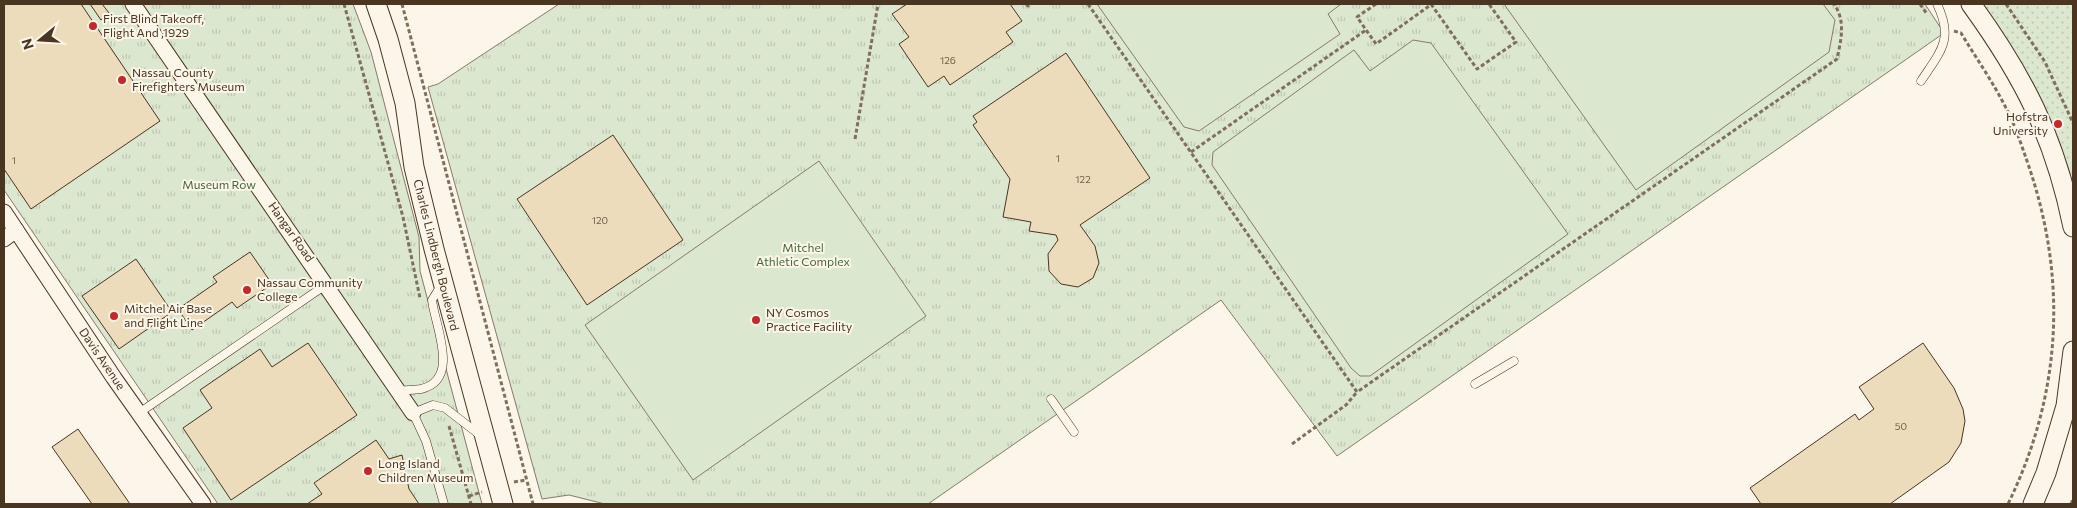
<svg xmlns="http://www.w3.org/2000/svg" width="2077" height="508" font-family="Commissioner,sans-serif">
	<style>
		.grass { fill: url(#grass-dots); stroke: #887966 }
		.park { fill: url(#park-tufts); stroke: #887966 }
		.garden { fill: #dce7d0; stroke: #887966 }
		.building { fill: #ecdcbc; stroke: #4a3520 }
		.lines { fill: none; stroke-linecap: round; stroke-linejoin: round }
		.service-casing { stroke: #4a3520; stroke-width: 9 }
		.minor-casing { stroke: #4a3520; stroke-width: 17 }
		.tertiary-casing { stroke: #4a3520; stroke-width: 21 }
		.path { stroke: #7f6f5c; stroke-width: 3; stroke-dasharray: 4 2.5; stroke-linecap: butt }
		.service { stroke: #fbf6e9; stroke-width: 8 }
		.minor { stroke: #fbf6e9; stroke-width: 15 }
		.tertiary { stroke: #fbf6e9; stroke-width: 19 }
		.poi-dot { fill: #c62828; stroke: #fbf6e9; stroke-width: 2 }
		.labels { text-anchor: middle; stroke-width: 4; stroke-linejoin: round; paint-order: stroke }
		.number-label { font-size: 10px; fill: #725f47 }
		.poi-label { font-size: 12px; fill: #4a3520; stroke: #fbf6e9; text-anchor: start }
		.park-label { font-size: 12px; fill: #436837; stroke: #fbf6e9 }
		.street-label { font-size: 12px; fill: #4a3520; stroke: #fbf6e9 }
	</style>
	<defs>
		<pattern id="grass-dots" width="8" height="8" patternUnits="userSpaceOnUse" patternTransform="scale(1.25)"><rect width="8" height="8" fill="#dce7d0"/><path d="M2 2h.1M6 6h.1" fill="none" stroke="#bec7b2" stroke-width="1.8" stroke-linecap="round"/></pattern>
		<pattern id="park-tufts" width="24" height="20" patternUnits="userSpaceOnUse" patternTransform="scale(1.25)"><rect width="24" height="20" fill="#dce7d0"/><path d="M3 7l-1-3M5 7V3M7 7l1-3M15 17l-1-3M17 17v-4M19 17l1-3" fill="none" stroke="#bec7b2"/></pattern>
	</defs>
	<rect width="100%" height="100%" fill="#fbf6e9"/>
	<!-- grass -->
	<path class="grass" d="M1971 4H2073V227L2064 185Z"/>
	<!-- park -->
	<g class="park">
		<path d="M4 4H353L371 52 419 237 420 271 482 504H218L4 190Z"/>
		<path d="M559 4H1925L1944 33 1337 456 1221 300 928 504H605L569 495 542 499 428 87 438 84Z"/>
	</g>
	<!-- garden -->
	<g class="garden">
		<path d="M1097 4H1341L1328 14 1340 34 1199 131 1184 127Z"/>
		<path d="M1504 4H1823L1835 20 1829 52 1636 190Z"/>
		<path d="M1413 40 1431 43 1568 234 1370 376H1360L1351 368 1212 165 1213 152 1354 50 1370 71Z"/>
		<path d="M819 161 926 316 693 480 585 325Z"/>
	</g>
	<!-- building -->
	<g class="building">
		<path d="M4 4H81L160 121 31 209 4 169Z"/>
		<path d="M90 4H102L109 13 101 20Z"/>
		<path d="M907 4H1010L1022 21 1006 32 1013 42 950 85 944 76 928 87 899 44 909 37 892 14Z"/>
		<path d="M1066 53 1150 178 1080 225 1095 246 1099 263 1093 278 1078 287 1061 284 1049 271 1048 254 1058 240 1056 235 1029 231 1031 222 1003 217 1010 179 973 125 977 122 973 116Z"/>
		<path d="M613 135 683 240 587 305 517 199Z"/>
		<path d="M250 252 272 284 237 308 232 302 192 330 178 309 217 282 213 277Z"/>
		<path d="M136 259 172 312 119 349 82 296Z"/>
		<path d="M308 343 357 415 231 500 183 428 212 408 200 390 260 349 272 367Z"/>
		<path d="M1923 343 1954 388 1963 409 1965 421 1961 443 1949 462 1890 504H1761L1750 488 1855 414 1859 420 1874 409 1859 387Z"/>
		<path d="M78 429 130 504H92L52 447Z"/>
		<path d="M376 440 389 459 402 455 409 489 419 504H307L322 494 314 483Z"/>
	</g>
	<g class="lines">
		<!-- service casing -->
		<g class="service-casing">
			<g id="service">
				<path d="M1921 81C1941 51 1954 39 1937 4"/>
				<path d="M1475 384 1514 361"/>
				<path d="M398 391C406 390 414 390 421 389 461 380 435 326 432 300L442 284"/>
				<path d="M1051 399 1074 432"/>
				<path d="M139 413 327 284"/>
				<path d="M444 504 426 441 413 413 433 405 445 408 480 435"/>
			</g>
		</g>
		<!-- minor casing -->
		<g class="minor-casing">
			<g id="minor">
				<path d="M133 4 413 413"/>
				<path d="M4 212 114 378 203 504"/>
				<path d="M4 239 16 230"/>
			</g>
		</g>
		<!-- tertiary casing -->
		<g class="tertiary-casing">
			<g id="tertiary">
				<path d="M376 4 388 39 405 103 414 167 434 249 503 504"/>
				<path d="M1971 4C2024 77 2055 138 2073 227"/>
				<path d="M2033 504 2046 473 2066 406 2073 351"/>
			</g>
		</g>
		<!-- path -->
		<g class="path">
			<path d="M344 4 403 217 420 298"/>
			<path d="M402 4 533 504"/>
			<path d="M1026 4 1028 6 1031 4"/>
			<path d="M1088 4 1357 392 1837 59C1841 40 1846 21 1834 4"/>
			<path d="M1376 4 1357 17 1376 44 1432 4"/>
			<path d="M1431 4 1477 69 1516 42 1489 4"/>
			<path d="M1920 4 1927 14"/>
			<path d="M2006 4 2045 62 2073 123"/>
			<path d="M1954 31 1961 33C1976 58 1993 82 2006 108 2015 125 2021 144 2027 161 2068 278 2062 393 2008 504"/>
			<path d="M855 139 878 4"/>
			<path d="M1191 152 1366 30"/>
			<path d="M449 426 471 504"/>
			<path d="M1292 444 1346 405 1357 392"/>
			<path d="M514 482 526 480"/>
			<path d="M469 496 482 492"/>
			<path d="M2071 504 2073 499"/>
		</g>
		<!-- service -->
		<use href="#service" class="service"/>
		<!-- minor -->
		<use href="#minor" class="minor"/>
		<!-- tertiary -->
		<use href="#tertiary" class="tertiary"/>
	</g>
	<!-- markers -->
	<g class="poi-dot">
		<circle cx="93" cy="26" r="5"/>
		<circle cx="122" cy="80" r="5"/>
		<circle cx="2058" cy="124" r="5"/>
		<circle cx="247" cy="290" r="5"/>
		<circle cx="114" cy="316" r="5"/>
		<circle cx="756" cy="320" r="5"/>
		<circle cx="368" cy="471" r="5"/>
	</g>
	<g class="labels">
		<!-- number labels -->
		<g class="number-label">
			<text x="948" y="64">126</text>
			<text x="1058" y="162">1</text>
			<text x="14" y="164">1</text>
			<text x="1083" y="183">122</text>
			<text x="600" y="224">120</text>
			<text x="1901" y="430">50</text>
		</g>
		<!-- poi labels -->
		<g class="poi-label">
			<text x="103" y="23">First Blind Takeoff,<tspan x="103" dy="14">Flight And ,1929</tspan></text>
			<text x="132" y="77">Nassau County<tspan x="132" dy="14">Firefighters Museum</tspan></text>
			<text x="2048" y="121" text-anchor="end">Hofstra<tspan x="2048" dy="14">University</tspan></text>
			<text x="257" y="287">Nassau Community<tspan x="257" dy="14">College</tspan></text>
			<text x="124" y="313">Mitchel Air Base<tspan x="124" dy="14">and Flight Line</tspan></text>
			<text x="766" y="317">NY Cosmos<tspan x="766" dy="14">Practice Facility</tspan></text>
			<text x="378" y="468">Long Island<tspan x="378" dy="14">Children Museum</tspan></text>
		</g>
		<!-- park labels -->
		<g class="park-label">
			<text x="219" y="189">Museum Row</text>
			<text x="803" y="252">Mitchel<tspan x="803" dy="14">Athletic Complex</tspan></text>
		</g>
		<!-- street labels -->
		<g class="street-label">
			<text transform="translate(291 232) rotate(55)" y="4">Hangar Road</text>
			<text transform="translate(436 255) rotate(76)" y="4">Charles Lindbergh Boulevard</text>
			<text transform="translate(102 359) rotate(56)" y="4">Davis Avenue</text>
		</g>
	</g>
	<!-- border -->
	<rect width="2077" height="508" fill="none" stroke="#4a3520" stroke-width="10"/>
	<!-- north arrow -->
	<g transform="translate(40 40) rotate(252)" stroke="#fbf6e9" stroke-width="4" paint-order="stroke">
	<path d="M0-4L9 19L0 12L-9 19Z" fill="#4a3520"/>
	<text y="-8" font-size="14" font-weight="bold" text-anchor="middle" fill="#4a3520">N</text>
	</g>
</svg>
